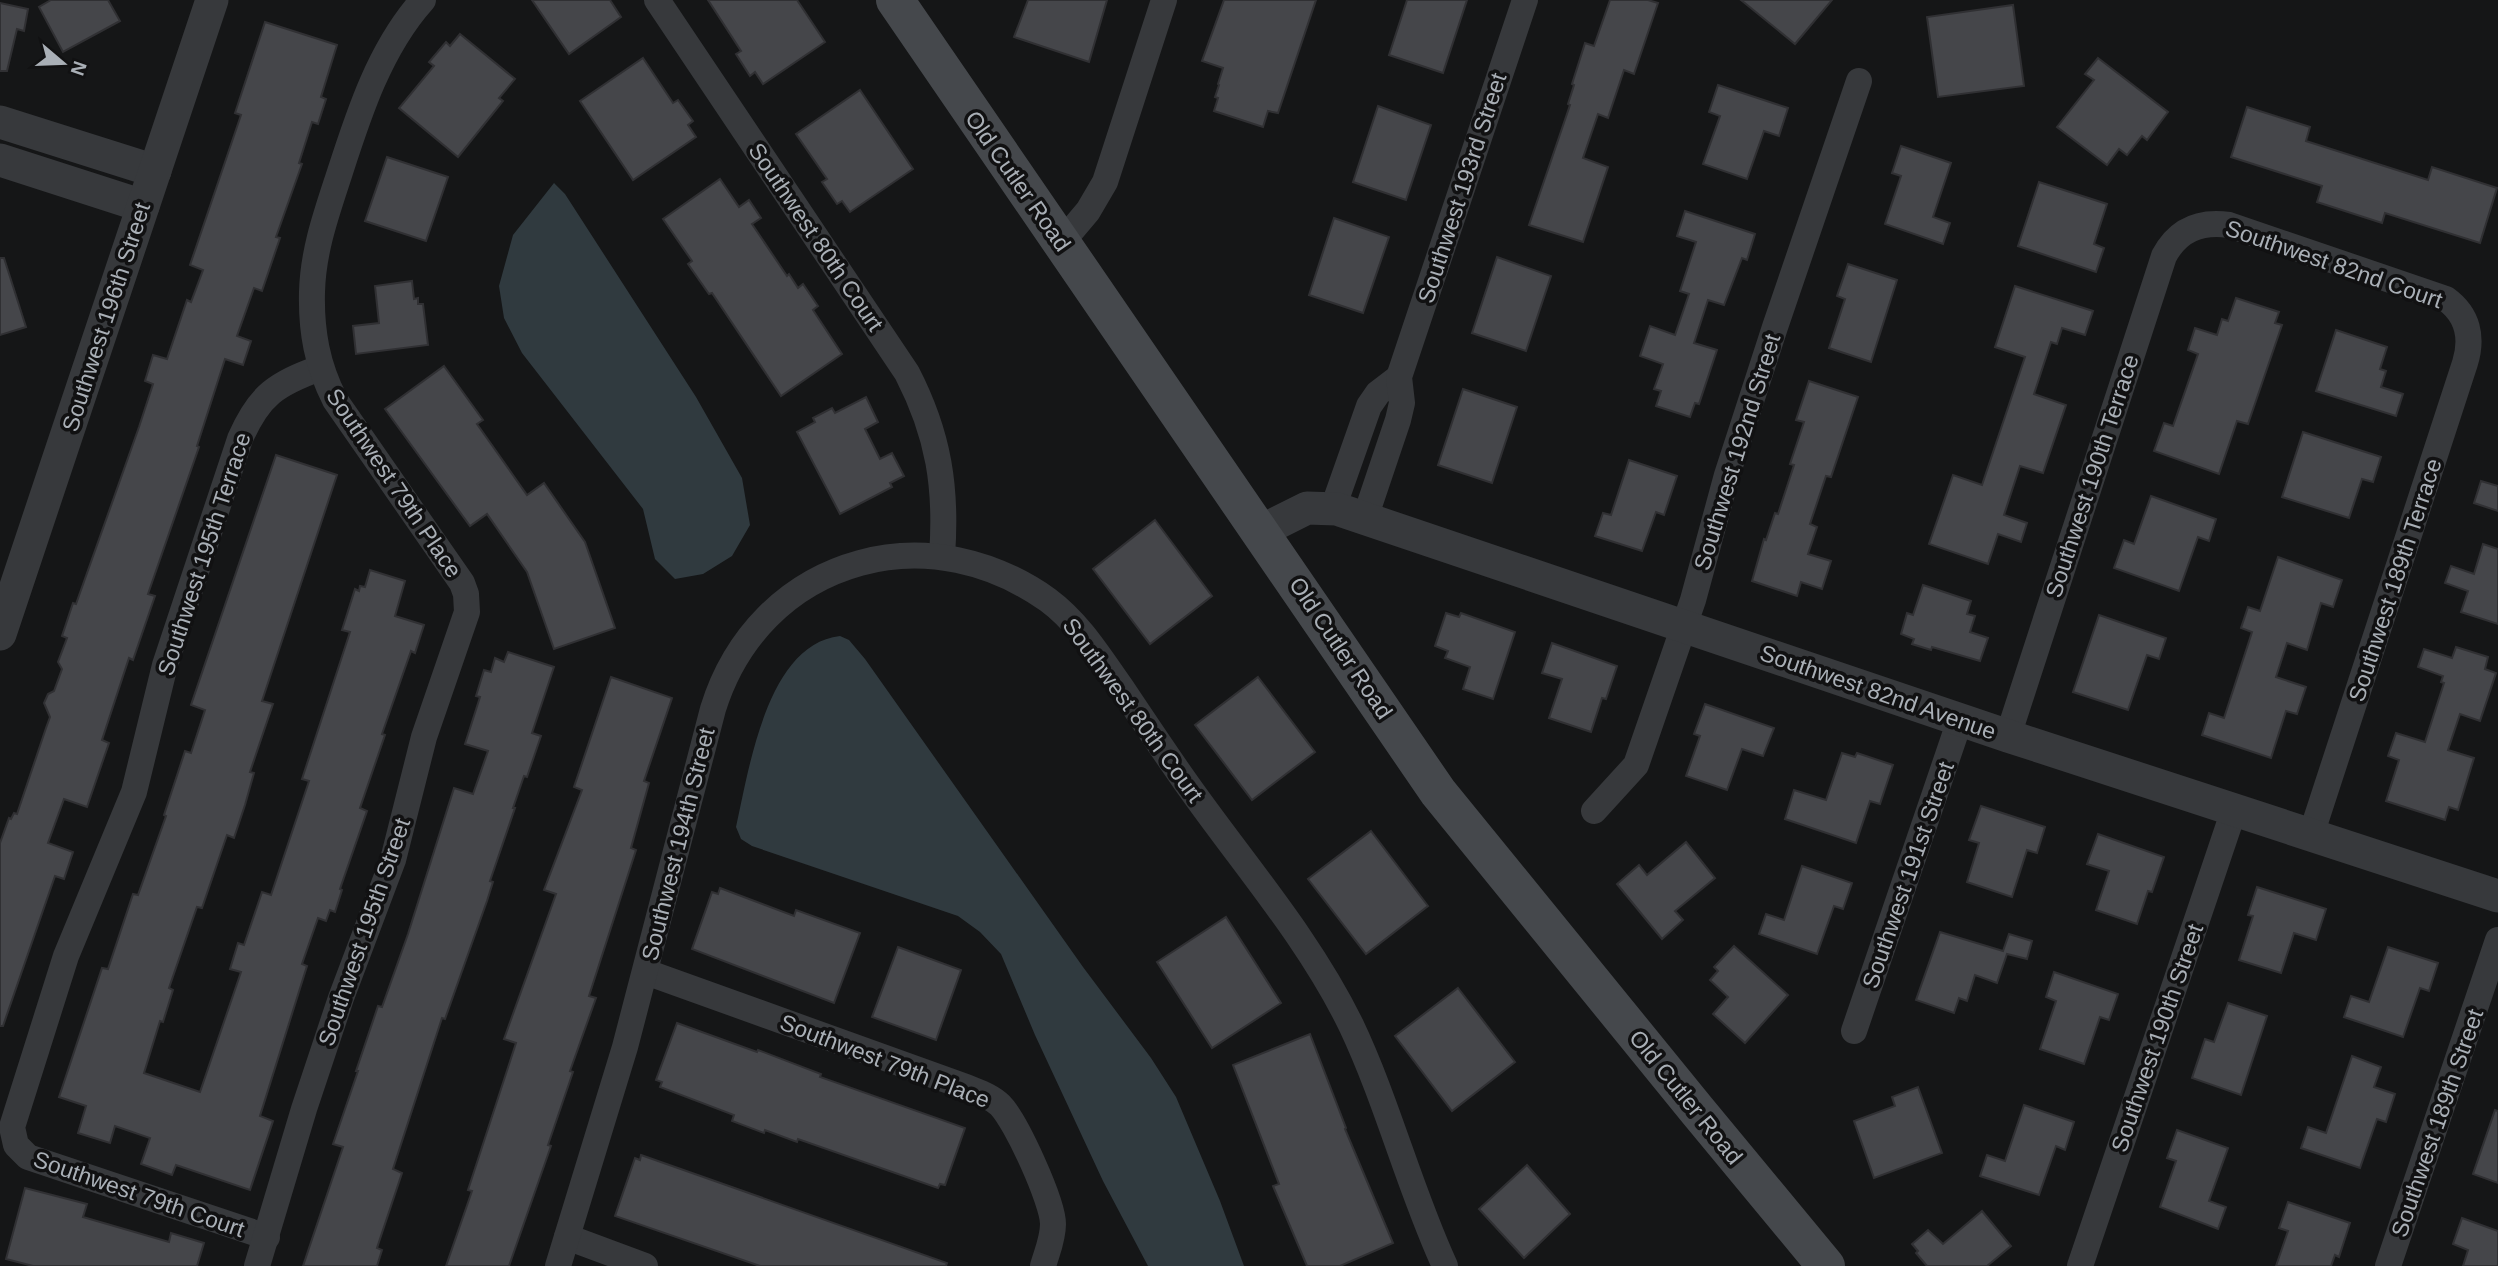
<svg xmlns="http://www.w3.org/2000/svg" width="2498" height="1266" font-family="Helvetica,sans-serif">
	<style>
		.water { fill: #303a3f }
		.building { fill: #45464a; stroke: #303033; stroke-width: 2 }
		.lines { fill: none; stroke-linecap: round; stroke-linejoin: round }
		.minor { stroke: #37393c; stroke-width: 26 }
		.tertiary { stroke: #37393c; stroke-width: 33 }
		.secondary { stroke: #45484c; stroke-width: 38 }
		.labels { text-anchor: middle; stroke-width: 7; stroke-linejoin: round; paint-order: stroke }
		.street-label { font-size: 23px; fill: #a9afb6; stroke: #111112 }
	</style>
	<rect width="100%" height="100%" fill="#151617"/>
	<!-- water -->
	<g class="water">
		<path d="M554 183 565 194 696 397 742 478 750 525 732 556 703 574 675 579 655 559 643 509 522 353 504 318 499 286 513 235Z"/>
		<path d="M840 636 849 640 865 659 1083 967 1151 1058 1176 1097 1220 1201 1244 1266H1148L1103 1181 1035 1035 1001 954 980 932 958 916 752 846 741 839 736 827C749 769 767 644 840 636Z"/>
	</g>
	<!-- building -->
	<g class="building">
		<path d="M51 0H108L120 21 63 52 39 7Z"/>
		<path d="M532 0H610L621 17 569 54Z"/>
		<path d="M708 0H797L825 42 763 84 755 72 750 76 736 54 741 51Z"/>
		<path d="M1028 0H1107L1089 62 1014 37Z"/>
		<path d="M1224 0H1316L1278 113 1268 111 1263 127 1214 111 1218 98 1215 97 1219 85 1218 84 1223 68 1202 61Z"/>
		<path d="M1407 0H1467L1443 73 1389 55Z"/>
		<path d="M1610 0H1648L1658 3 1634 74 1624 70 1608 118 1598 114 1583 158 1608 167 1583 242 1529 225 1570 105 1568 104 1574 85 1572 84 1585 43 1594 46Z"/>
		<path d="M1741 0H1832L1795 44Z"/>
		<path d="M0 3 28 9 24 31 17 29 7 71H0Z"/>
		<path d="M2013 5 2024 86 1938 97 1927 17Z"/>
		<path d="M265 22 337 45 321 97 326 99 318 124 312 122 299 163 302 164 276 237 280 238 262 291 254 288 237 336 251 341 243 365 225 359 197 446 199 447 148 594 155 596 133 660 129 658 102 740 109 743 87 807 64 799 48 843 73 852 64 879 55 876 3 1026H0V843L9 818 11 819 14 813 17 814 46 728 50 717 44 703 48 694 54 691 62 669 58 662 67 638 62 636 73 603 76 604 139 427 153 384 145 381 153 355 167 359 187 300 191 302 203 270 190 265 241 115 235 113Z"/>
		<path d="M460 34 515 79 499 98 503 101 458 157 399 108 434 66 429 62 446 42 450 46Z"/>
		<path d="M643 58 673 103 678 100 693 121 688 125 696 137 633 180 580 101Z"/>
		<path d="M2098 58 2168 112 2147 140 2142 136 2127 155 2119 149 2107 165 2057 127 2094 80 2085 74Z"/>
		<path d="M1718 85 1788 108 1779 136 1764 131 1747 179 1703 164 1720 116 1709 112Z"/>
		<path d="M860 90 913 169 850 212 842 201 837 204 822 182 827 179 796 134Z"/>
		<path d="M1378 106 1431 125 1406 200 1353 182Z"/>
		<path d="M2247 107 2310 127 2306 141 2428 180 2432 167 2497 188 2480 243 2385 213 2382 223 2317 202 2322 186 2231 157Z"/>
		<path d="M1901 146 1951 163 1933 217 1950 223 1943 244 1885 224 1901 176 1892 173Z"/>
		<path d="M387 157 448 177 426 241 365 221Z"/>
		<path d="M720 179 739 207 749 200 761 218 752 224 787 276 789 274 798 288 803 284 818 306 813 310 842 354 781 396 712 293 709 294 688 264 692 261 663 219Z"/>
		<path d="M2039 182 2107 204 2094 244 2104 248 2096 272 2018 246Z"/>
		<path d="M1685 211 1755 234 1747 260 1742 258 1724 305 1708 300 1694 343 1717 350 1699 404 1695 403 1690 417 1656 406 1661 391 1654 389 1663 364 1640 356 1650 326 1675 335 1689 294 1680 291 1696 242 1677 236Z"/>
		<path d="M1334 218 1389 237 1363 313 1309 295Z"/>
		<path d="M1497 257 1551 276 1526 351 1472 333Z"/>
		<path d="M0 258H4L26 327 0 335Z"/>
		<path d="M1848 264 1897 280 1871 362 1829 348 1845 299 1837 296Z"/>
		<path d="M412 281 414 299 418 298V304H423L428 345 356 354 353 326 379 323 375 286Z"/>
		<path d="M2015 286 2093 311 2085 335 2062 328 2057 344 2051 342 2034 394 2066 405 2043 473 2020 466 2004 515 2027 523 2021 542 1998 534 1988 564 1929 544 1953 475 1982 485 2025 357 1995 347Z"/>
		<path d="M2236 298 2279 312 2275 323 2282 325 2248 424 2237 421 2219 474 2154 451 2164 423 2173 426 2198 354 2188 350 2195 328 2217 335 2222 319 2228 321Z"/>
		<path d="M2336 330 2387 347 2380 369 2386 371 2381 387 2403 394 2396 416 2316 391Z"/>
		<path d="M444 366 483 420 477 424 527 495 544 483 585 542 615 628 554 649 527 572 487 514 470 526 385 409Z"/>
		<path d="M1809 381 1858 397 1831 477 1826 476 1810 524 1817 527 1808 554 1831 561 1822 589 1801 582 1797 596 1752 581 1764 539 1766 540 1775 513 1778 514 1794 465 1790 464 1804 422 1796 420Z"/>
		<path d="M1463 389 1517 407 1492 483 1438 465Z"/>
		<path d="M866 397 878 422 865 429 880 459 892 453 904 476 890 483 892 487 840 514 797 432 815 422 813 418 832 408 835 413Z"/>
		<path d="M2303 432 2381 457 2373 482 2362 479 2349 518 2282 497Z"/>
		<path d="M276 455 337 475 262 701 273 704 250 772 254 773 245 805 234 838 227 835 202 908 197 907 169 988 173 990 163 1022 160 1021 144 1073 200 1092 241 972 230 969 238 943 244 945 262 892 271 895 309 781 302 779 350 632 342 630 355 589 359 591 360 586 365 587 370 570 405 581 395 616 424 625 415 653 411 651 382 734 385 735 360 808 367 811 340 889 342 890 335 912 330 910 326 921 318 918 302 964 307 966 260 1116 273 1121 250 1190 176 1165 172 1175 141 1164 150 1138 115 1126 110 1143 78 1133 86 1106 59 1097 102 968 108 969 133 894 138 895 166 816 164 815 185 751 191 753 205 710 191 705Z"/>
		<path d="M1629 460 1677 476 1664 515 1656 512 1642 551 1595 536 1603 513 1611 515Z"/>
		<path d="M2481 481 2498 486V511L2474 503Z"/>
		<path d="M2151 496 2216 519 2209 541 2198 537 2179 591 2114 568 2124 540 2134 544Z"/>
		<path d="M1155 520 1212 596 1150 644 1093 569Z"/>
		<path d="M2483 544 2498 549V624L2461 612 2468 591 2445 583 2451 566 2474 574Z"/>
		<path d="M2278 557 2342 580 2333 607 2321 603 2307 650 2287 643 2276 677 2306 687 2297 714 2286 711 2271 758 2202 735 2209 713 2224 718 2252 632 2241 628 2248 607 2260 611Z"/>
		<path d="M1923 585 1971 601 1967 614 1975 616 1970 632 1988 638 1980 661 1932 647 1931 650 1912 644 1914 639 1901 634 1907 613 1913 615Z"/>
		<path d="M1446 613 1459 617 1461 613 1515 632 1493 699 1463 689 1470 667 1445 658 1448 651 1435 646Z"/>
		<path d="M2099 615 2166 638 2159 659 2147 655 2128 710 2073 692Z"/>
		<path d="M1552 643 1617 666 1606 699 1602 698 1591 732 1549 718 1562 679 1542 673Z"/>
		<path d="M2456 647 2488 657 2485 669 2496 673 2480 721 2460 714 2448 750 2474 758 2458 810 2449 807 2445 820 2386 801 2399 760 2388 756 2396 733 2425 742 2444 683 2441 682 2443 676 2418 667 2424 649 2452 658Z"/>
		<path d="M508 652 554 667 532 733 541 736 527 777 524 776 513 808H515L490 881 493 882 487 901 445 1019 442 1018 393 1169 402 1173 377 1248 382 1250 377 1266H303L343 1147 333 1144 358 1071H356L378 1006 382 1007 408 934 454 788 473 794 488 751 465 744 480 697 476 696 484 670 491 672 495 658 504 662Z"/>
		<path d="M611 677 672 698 644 781 649 783 631 848 636 850 589 996 596 998 570 1071 573 1072 548 1145 551 1146 509 1266H446L472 1191 468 1190 516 1043 504 1039 556 894 544 890 582 790 574 787Z"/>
		<path d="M1258 677 1315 752 1252 800 1195 725Z"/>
		<path d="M1705 704 1774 728 1763 756 1742 749 1727 790 1686 776 1700 736 1694 734Z"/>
		<path d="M1842 753 1855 757 1857 753 1893 765 1880 804 1870 801 1856 843 1785 819 1794 790 1826 800Z"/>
		<path d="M1981 806 2045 827 2037 853 2027 850 2012 897 1967 882 1979 843 1969 840Z"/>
		<path d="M1371 831 1428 906 1366 954 1308 879Z"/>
		<path d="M2098 834 2164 857 2152 892 2148 891 2137 924 2096 910 2109 871 2087 864Z"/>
		<path d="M1686 842 1715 878 1675 911 1683 920 1662 939 1617 884 1639 865 1647 875Z"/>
		<path d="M1802 866 1852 883 1843 909 1834 906 1817 954 1759 934 1766 914 1784 920Z"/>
		<path d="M2257 887 2326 909 2316 940 2294 933 2281 973 2239 960 2253 916 2248 915Z"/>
		<path d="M720 888 794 916 796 910 860 933 834 1003 692 949 712 892 718 894Z"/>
		<path d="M1226 917 1281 1003 1212 1048 1157 962Z"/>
		<path d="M1940 932 2003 951 2009 934 2032 941 2027 959 2007 954 1997 983 1975 975 1967 1001 1959 998 1954 1013 1916 1000Z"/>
		<path d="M1734 946 1788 995 1745 1043 1713 1014 1728 997 1710 980 1718 971 1714 967Z"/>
		<path d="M898 947 961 970 936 1040 872 1017Z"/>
		<path d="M2388 947 2438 963 2429 991 2420 988 2403 1037 2344 1017 2351 996 2369 1002Z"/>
		<path d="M2054 972 2118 994 2109 1020 2100 1017 2084 1064 2040 1049 2056 1001 2046 997Z"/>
		<path d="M1458 988 1515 1062 1452 1111 1395 1036Z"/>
		<path d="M2228 1003 2267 1016 2241 1095 2192 1078 2205 1039 2214 1042Z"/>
		<path d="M677 1023 757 1052 758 1050 821 1074 820 1077 965 1128 945 1185 940 1184 938 1188 798 1139 797 1142 765 1130 764 1133 732 1121 734 1115 660 1087 662 1082 656 1080Z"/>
		<path d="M1310 1034 1346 1128 1345 1129 1393 1243 1340 1266H1307L1273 1186 1279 1184 1233 1065Z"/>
		<path d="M2352 1056 2381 1067 2374 1087 2395 1094 2386 1122 2377 1119 2360 1168 2301 1148 2308 1127 2326 1133Z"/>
		<path d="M1918 1087 1942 1153 1874 1178 1854 1121 1895 1106 1892 1097Z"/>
		<path d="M2024 1105 2074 1122 2065 1150 2056 1146 2039 1195 1980 1176 1987 1155 2005 1161Z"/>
		<path d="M2495 1110 2498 1111V1183L2473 1174Z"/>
		<path d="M2177 1130 2228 1148 2209 1201 2226 1207 2218 1229 2160 1207 2176 1161 2167 1158Z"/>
		<path d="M641 1155 947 1263 946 1266H760L615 1216 635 1158 640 1160Z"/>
		<path d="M1527 1165 1570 1214 1524 1258 1479 1209Z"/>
		<path d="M25 1188 87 1204 83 1217 169 1242 171 1233 204 1243 197 1266H33L6 1259Z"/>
		<path d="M2288 1202 2350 1223 2339 1257 2335 1255 2331 1266H2276L2288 1231 2279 1228Z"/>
		<path d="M1982 1211 2011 1246 1987 1266H1927L1916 1253 1918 1251 1912 1244 1928 1230 1943 1244Z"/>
		<path d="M2462 1218 2498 1231V1266H2463L2468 1250 2453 1244Z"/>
	</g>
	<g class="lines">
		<!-- minor -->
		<g class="minor">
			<path d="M657 0 907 373C939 435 947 488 942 556"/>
			<path d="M1061 243 1088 211 1105 182 1164 0"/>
			<path d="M1333 508 1369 406 1378 393 1399 377"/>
			<path d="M1365 518 1398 420 1402 403 1399 377 1525 0"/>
			<path d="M2008 736 2164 256C2178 230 2200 221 2229 225L2446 299C2468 315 2473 337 2465 363L2311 835"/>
			<path d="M1594 811 1636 765 1693 600 1727 475 1775 327 1859 81"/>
			<path d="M646 972 966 1087C978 1092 991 1096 1000 1105 1016 1121 1053 1202 1053 1224 1053 1239 1047 1252 1043 1266"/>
			<path d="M1854 1031 1960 720"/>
			<path d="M267 1237 28 1157 16 1145 12 1127 66 956 134 792 165 665 240 439C259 395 276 384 320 368"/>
			<path d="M567 1237 645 1266"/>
			<path d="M257 1266 304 1109 341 998 393 860 424 737 467 612 466 594 462 583 335 400C317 365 311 331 312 292 313 250 327 212 340 172 359 113 380 48 423 0"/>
			<path d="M558 1266 625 1047 713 709C735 638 787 583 860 563 925 545 993 561 1048 600 1079 623 1099 656 1121 687 1141 717 1161 747 1182 777 1239 859 1307 935 1351 1025 1388 1103 1409 1188 1445 1266"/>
			<path d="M2080 1266 2234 810"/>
			<path d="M2388 1266 2498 940"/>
		</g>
		<!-- tertiary -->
		<g class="tertiary">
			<path d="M0 122 155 171"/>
			<path d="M0 160 143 206"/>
			<path d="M1261 531 1307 508 1337 509 2008 736 2498 896"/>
			<path d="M0 634 212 0"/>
		</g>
		<!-- secondary -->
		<path class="secondary" d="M895 0 1438 792 1696 1109 1826 1266"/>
	</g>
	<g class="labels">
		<!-- street labels -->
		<g class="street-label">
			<text transform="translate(1018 181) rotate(55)" y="8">Old Cutler Road</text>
			<text transform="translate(1462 188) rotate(-72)" y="8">Southwest 193rd Street</text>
			<text transform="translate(816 237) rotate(56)" y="8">Southwest 80th Court</text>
			<text transform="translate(2334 264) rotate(19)" y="8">Southwest 82nd Court</text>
			<text transform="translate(106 317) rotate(-72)" y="8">Southwest 196th Street</text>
			<text transform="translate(1737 452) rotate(-73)" y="8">Southwest 192nd Street</text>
			<text transform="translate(2092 476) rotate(-72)" y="8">Southwest 190th Terrace</text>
			<text transform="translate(394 483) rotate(56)" y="8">Southwest 79th Place</text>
			<text transform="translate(204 554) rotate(-72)" y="8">Southwest 195th Terrace</text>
			<text transform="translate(2395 580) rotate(-72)" y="8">Southwest 189th Terrace</text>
			<text transform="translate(1341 648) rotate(56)" y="8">Old Cutler Road</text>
			<text transform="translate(1878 692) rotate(19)" y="8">Southwest 82nd Avenue</text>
			<text transform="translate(1133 710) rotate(54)" y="8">Southwest 80th Court</text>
			<text transform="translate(678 844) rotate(-76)" y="8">Southwest 194th Street</text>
			<text transform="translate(1908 875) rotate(-71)" y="8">Southwest 191st Street</text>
			<text transform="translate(364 932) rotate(-71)" y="8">Southwest 195th Street</text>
			<text transform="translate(2157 1038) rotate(-71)" y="8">Southwest 190th Street</text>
			<text transform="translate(885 1061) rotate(21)" y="8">Southwest 79th Place</text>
			<text transform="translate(1686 1097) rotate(51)" y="8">Old Cutler Road</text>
			<text transform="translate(2437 1123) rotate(-71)" y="8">Southwest 189th Street</text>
			<text transform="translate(139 1194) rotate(19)" y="8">Southwest 79th Court</text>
		</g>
	</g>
	<!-- north arrow -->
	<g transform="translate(63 63) rotate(109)" stroke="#111112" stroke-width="5" paint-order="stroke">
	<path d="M0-5L12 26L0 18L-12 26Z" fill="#a9afb6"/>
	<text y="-10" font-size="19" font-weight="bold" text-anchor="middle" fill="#a9afb6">N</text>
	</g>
</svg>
